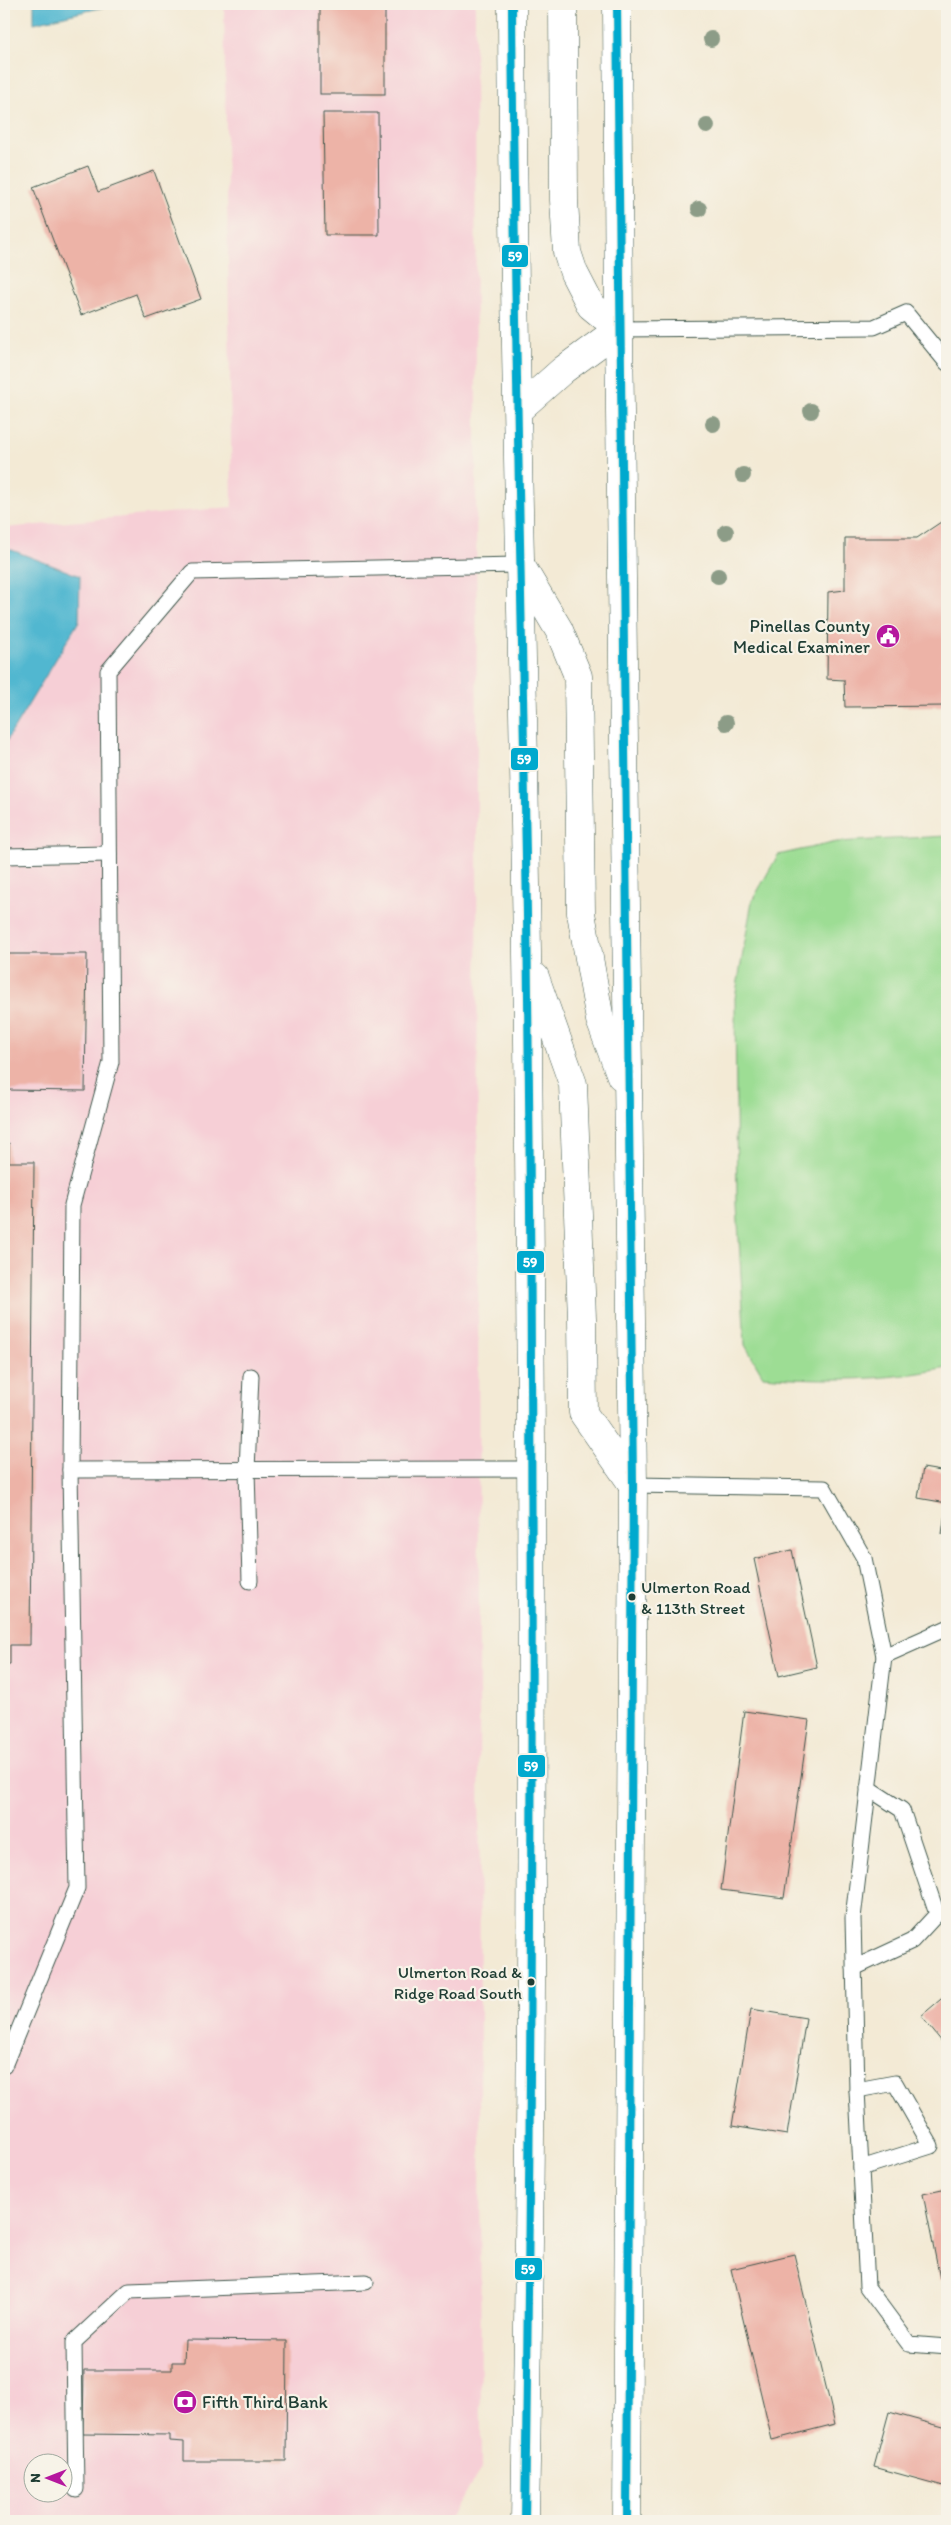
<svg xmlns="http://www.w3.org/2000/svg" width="951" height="2525" font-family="Itim,sans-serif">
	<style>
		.built { fill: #f6cfd6; fill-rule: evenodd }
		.green { fill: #9ddd94; stroke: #5e8d64 }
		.water { fill: #51b7d0; stroke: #387a82 }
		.building { fill: #edb3a7 }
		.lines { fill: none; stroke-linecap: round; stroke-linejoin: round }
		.lane-casing { stroke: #3f574c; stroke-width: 17 }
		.primary-casing { stroke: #3f574c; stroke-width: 29 }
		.lane { stroke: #fff; stroke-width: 15 }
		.primary { stroke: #fff; stroke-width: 28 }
		.bus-1-casing { stroke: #f7f3e8; stroke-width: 11 }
		.bus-1 { stroke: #00a9ce; stroke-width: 8 }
		.tree { fill: #8c9c87 }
		.bus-dot { fill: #1f3d34; stroke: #f7f3e8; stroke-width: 2 }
		.labels { text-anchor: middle; stroke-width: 4.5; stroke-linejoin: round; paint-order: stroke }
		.bus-label { font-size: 17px; fill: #1f3d34; stroke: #f7f3e8; text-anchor: start }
		.poi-label { font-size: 18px; fill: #1f3d34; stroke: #f7f3e8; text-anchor: end }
		.line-badge { stroke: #f7f3e8; stroke-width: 2 }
		.badge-label { font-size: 14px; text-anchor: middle; font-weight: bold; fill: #fff }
	</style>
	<rect width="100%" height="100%" fill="#f7f3e8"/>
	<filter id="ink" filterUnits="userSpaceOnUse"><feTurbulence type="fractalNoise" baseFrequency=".02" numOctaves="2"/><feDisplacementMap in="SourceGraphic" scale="10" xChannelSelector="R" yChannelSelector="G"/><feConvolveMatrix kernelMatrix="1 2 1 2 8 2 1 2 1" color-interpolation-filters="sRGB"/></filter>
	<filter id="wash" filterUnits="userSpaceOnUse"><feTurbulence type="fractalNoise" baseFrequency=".0096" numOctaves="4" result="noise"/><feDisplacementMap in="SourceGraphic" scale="20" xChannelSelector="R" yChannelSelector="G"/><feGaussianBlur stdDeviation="1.12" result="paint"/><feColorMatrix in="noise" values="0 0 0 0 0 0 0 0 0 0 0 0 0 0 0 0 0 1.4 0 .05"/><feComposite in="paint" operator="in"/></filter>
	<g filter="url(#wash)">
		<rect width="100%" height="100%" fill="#f3ead5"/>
		<!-- built -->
		<path class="built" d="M224 4H475L481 2469 447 2521H4V745L79 621 80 576 4 547V528L232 507ZM32 2462H62V2492H32Z"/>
		<!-- green -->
		<path class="green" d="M947 836V1368C884 1381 827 1381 763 1376L745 1345 737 1204 735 998 752 901 778 855 837 842Z"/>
		<!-- water -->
		<g class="water">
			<path d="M34 4H117L34 23Z"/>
			<path d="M4 547 80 576 79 621 4 745Z"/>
		</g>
		<g id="blocks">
			<!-- building -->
			<g class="building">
				<rect x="320" y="4" width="65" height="90"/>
				<path d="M323 113H378L379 235H325Z"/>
				<path d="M88 166 98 192 154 171 201 299 146 319 136 294 81 315 33 187Z"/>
				<path d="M947 518V706L845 707 844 680 827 679 828 592 845 590V538H917Z"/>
				<path d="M4 954H87L85 1091 4 1090Z"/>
				<path d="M4 1143H9V1162H34L30 1645H10V1664H4Z"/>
				<path d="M923 1468 947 1472V1503L918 1498Z"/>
				<path d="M946 1505H947V1535L942 1534Z"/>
				<path d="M792 1550 817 1667 779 1676 754 1559Z"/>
				<path d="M744 1711 809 1720 784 1898 721 1890Z"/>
				<path d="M947 1994V2048L921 2016Z"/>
				<path d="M751 2009 806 2018 787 2135 732 2126Z"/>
				<path d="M947 2189V2278L940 2279 923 2194Z"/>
				<path d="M794 2254 835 2424 772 2440 731 2269Z"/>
				<path d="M185 2340 287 2341 286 2461H184V2442L170 2441V2435L83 2434 84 2370H172V2362H184Z"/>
				<path d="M889 2412 947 2428V2487L874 2467Z"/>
			</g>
		</g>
	</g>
	<g filter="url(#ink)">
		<use href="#blocks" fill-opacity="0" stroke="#3f574c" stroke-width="1"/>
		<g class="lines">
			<!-- lane casing -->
			<g class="lane-casing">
				<g id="lane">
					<path d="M619 329 874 327 906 313 947 363"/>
					<path d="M4 856 109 854"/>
					<path d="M70 1470 532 1469"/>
					<path d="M633 1485 824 1488 864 1558 884 1656 853 1918 857 2090 867 2287 909 2344 947 2347"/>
					<path d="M250 1581 247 1470 251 1376"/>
					<path d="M884 1656 947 1628"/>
					<path d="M854 1968 912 1941 937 1914 902 1810 868 1788"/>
					<path d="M4 2066 77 1888 70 1470 72 1205 111 1062 108 671 192 572 521 565"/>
					<path d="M857 2090 895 2083 931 2146 861 2168"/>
					<path d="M76 2489 74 2342 129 2291 366 2282"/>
				</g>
			</g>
			<!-- primary casing -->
			<g class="primary-casing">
				<g id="primary">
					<path d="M512 4C513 350 525 695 528 1041 533 1534 534 2028 525 2521"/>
					<path d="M563 4 564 200 567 252 574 273 591 306 619 329"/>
					<path d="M617 4 619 329 633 1485 627 2521"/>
					<path d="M518 410 563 370 619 329"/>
					<path d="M521 566 559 630 578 676 581 913 600 1020 621 1076"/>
					<path d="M535 977 573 1084 582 1318 583 1413 633 1485"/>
				</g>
			</g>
			<!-- lane -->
			<use href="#lane" class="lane"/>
			<!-- primary -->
			<use href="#primary" class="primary"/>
			<!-- bus-1 casing -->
			<g class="bus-1-casing">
				<g id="bus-1">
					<path d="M512 4C514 308 522 611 527 915 534 1450 533 1986 525 2521"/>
					<path d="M617 4 633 1485 627 2521"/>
				</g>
			</g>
			<!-- bus-1 -->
			<use href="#bus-1" class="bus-1"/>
		</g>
		<!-- trees -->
		<g class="tree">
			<circle cx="711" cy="39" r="8"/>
			<circle cx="707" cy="126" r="8"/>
			<circle cx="699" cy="209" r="8"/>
			<circle cx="811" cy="411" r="8"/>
			<circle cx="713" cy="424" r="8"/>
			<circle cx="743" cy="475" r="8"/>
			<circle cx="726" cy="532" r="8"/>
			<circle cx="718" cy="576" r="8"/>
			<circle cx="726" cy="723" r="8"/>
		</g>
	</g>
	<!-- icons -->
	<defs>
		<g id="civic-disc" transform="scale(1.25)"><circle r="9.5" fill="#b5179e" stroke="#f7f3e8"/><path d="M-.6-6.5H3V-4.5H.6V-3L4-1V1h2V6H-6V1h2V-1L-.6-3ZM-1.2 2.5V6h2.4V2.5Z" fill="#fff"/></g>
		<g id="bank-disc" transform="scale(1.25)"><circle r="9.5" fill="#b5179e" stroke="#f7f3e8"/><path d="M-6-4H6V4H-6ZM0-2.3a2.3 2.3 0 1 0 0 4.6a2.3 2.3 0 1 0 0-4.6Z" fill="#fff"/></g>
	</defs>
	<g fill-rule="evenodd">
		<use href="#civic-disc" x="888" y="636"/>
		<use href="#bank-disc" x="185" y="2402"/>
	</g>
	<!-- markers -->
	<g class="bus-dot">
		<circle cx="632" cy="1597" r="4.5"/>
		<circle cx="531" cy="1982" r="4.5"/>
	</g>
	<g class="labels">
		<!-- bus labels -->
		<g class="bus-label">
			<text x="641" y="1593">Ulmerton Road<tspan x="641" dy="21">&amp; 113th Street</tspan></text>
			<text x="522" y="1978" text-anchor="end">Ulmerton Road &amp;<tspan x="522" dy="21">Ridge Road South</tspan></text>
		</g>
		<!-- poi labels -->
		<g class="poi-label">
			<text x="870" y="632">Pinellas County<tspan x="870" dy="21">Medical Examiner</tspan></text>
			<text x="202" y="2408" text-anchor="start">Fifth Third Bank</text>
		</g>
	</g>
	<g class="line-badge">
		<rect x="501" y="244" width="28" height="24" rx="5" fill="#00a9ce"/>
		<rect x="510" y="747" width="29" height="24" rx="5" fill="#00a9ce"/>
		<rect x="516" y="1250" width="29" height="24" rx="5" fill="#00a9ce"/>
		<rect x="517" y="1754" width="29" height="24" rx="5" fill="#00a9ce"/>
		<rect x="514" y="2257" width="29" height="24" rx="5" fill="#00a9ce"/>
	</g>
	<g class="badge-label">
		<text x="515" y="261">59</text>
		<text x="524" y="764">59</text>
		<text x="530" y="1267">59</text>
		<text x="531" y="1771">59</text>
		<text x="528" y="2274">59</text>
	</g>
	<!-- margin -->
	<rect width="951" height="2525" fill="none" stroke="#f7f3e8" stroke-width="20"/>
	<!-- north arrow -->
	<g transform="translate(48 2478) rotate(270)"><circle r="24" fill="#f7f3e8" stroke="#a1aaa0"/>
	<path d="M0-4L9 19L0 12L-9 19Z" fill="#b5179e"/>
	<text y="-8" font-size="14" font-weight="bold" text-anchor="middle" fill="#1f3d34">N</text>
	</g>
</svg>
